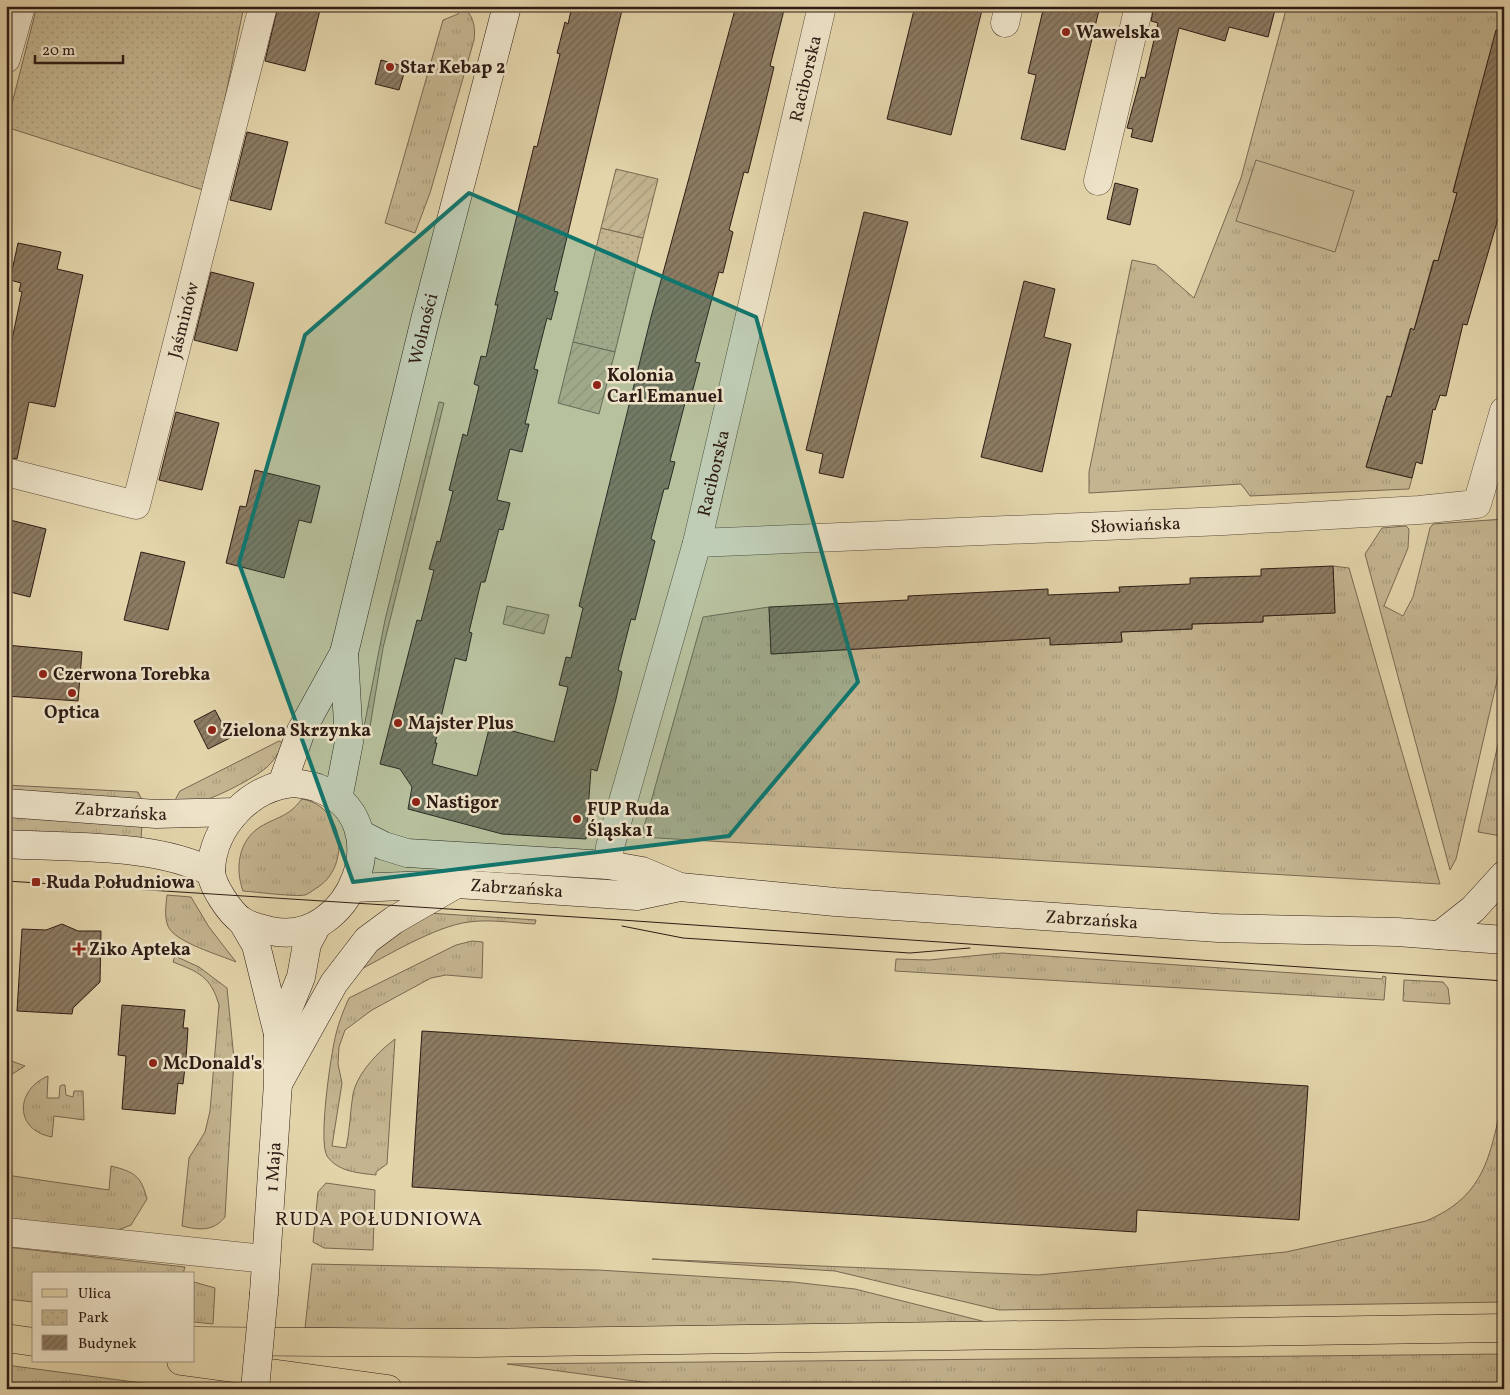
<svg xmlns="http://www.w3.org/2000/svg" width="1510" height="1395" font-family="Vollkorn,serif">
	<style>
		.grass { fill: url(#grass-tufts); stroke: #796852 }
		.park { fill: url(#park-dots); stroke: #796852 }
		.garden { fill: url(#garden-furrows); stroke: #796852 }
		.pitch { fill: #c4b590; stroke: #796852 }
		.building { fill: url(#building-hatch); stroke: #2e1b14 }
		.lines { fill: none; stroke-linecap: round; stroke-linejoin: round }
		.street-casing { stroke: #5b493a; stroke-width: 29 }
		.secondary-casing { stroke: #2e1b14; stroke-width: 29 }
		.primary-casing { stroke: #2e1b14; stroke-width: 29 }
		.street { stroke: #ede3c8; stroke-width: 28 }
		.secondary { stroke: #ede3c8; stroke-width: 28 }
		.primary { stroke: #e3d4aa; stroke-width: 28 }
		.tram { stroke: #2e1b14; stroke-width: 1 }
		.secondary-bridge-casing { stroke: #2e1b14; stroke-width: 29; stroke-linecap: butt }
		.secondary-bridge { stroke: #ede3c8; stroke-width: 28 }
		.marked { fill: #0f766e; fill-opacity: 0.2; stroke: #0f766e; stroke-width: 4; stroke-linejoin: round }
		.poi-dot { fill: #8f2418; stroke: #ede3c8; stroke-width: 2 }
		.labels { text-anchor: middle; stroke-width: 5; stroke-linejoin: round; paint-order: stroke }
		.poi-label { font-size: 18px; font-weight: bold; fill: #2e1b14; stroke: #ede3c8; text-anchor: start }
		.street-label { font-size: 18px; fill: #2e1b14; stroke: #ede3c8 }
		.quarter-label { font-size: 20px; letter-spacing: 1px; fill: #2e1b14; stroke: #ede3c8 }
	</style>
	<defs>
		<pattern id="grass-tufts" width="24" height="20" patternUnits="userSpaceOnUse" patternTransform="scale(1.25)"><rect width="24" height="20" fill="#c4b590"/><path d="M3 7l-1-3M5 7V3M7 7l1-3M15 17l-1-3M17 17v-4M19 17l1-3" fill="none" stroke="#a99b7b"/></pattern>
		<pattern id="park-dots" width="8" height="8" patternUnits="userSpaceOnUse" patternTransform="scale(1.25)"><rect width="8" height="8" fill="#c4b590"/><path d="M2 2h.1M6 6h.1" fill="none" stroke="#a99b7b" stroke-width="1.8" stroke-linecap="round"/></pattern>
		<pattern id="garden-furrows" width="10" height="10" patternUnits="userSpaceOnUse" patternTransform="scale(1.25)"><rect width="10" height="10" fill="#c4b590"/><path d="M-1 1l2-2M0 10L10 0M9 11l2-2" fill="none" stroke="#a99b7b"/></pattern>
		<pattern id="building-hatch" width="6" height="6" patternUnits="userSpaceOnUse" patternTransform="scale(1.25)"><rect width="6" height="6" fill="#8c7b62"/><path d="M-1 1l2-2M0 6l6-6M5 7l2-2" fill="none" stroke="#736450"/></pattern>
	</defs>
	<rect width="100%" height="100%" fill="#e3d4aa"/>
	<filter id="stains"><feTurbulence type="fractalNoise" baseFrequency=".004" numOctaves="4"/><feColorMatrix values="0 0 0 0 .2 0 0 0 0 .09 0 0 0 0 .02 0 0 0 .5 -.17"/></filter>
	<radialGradient id="worn" r=".72"><stop offset=".6" stop-color="#630" stop-opacity="0"/><stop offset="1" stop-color="#630" stop-opacity=".3"/></radialGradient>
	<!-- grass -->
	<g class="grass">
		<path d="M461 6C473 13 476 27 474 40L430 193 415 233 385 223 443 20 458 14Z"/>
		<path d="M1287 6H1504V21L1494 58 1489 57 1453 191 1457 193 1438 261H1433L1414 330 1410 329 1391 397 1387 396 1366 467 1412 478 1409 489 1250 496 1241 484 1089 493V472L1132 260 1156 265 1194 298 1241 178Z"/>
		<path d="M439 402 444 403 383 648 369 733 363 732 385 620Z"/>
		<path d="M1504 519V650L1456 859 1450 870 1365 554 1382 528 1406 526 1409 529 1408 548 1384 606 1403 616 1413 597 1430 528 1433 524Z"/>
		<path d="M1333 566 1349 568 1440 884 641 837 703 617 769 607 772 654 1050 638 1122 641 1121 632 1192 629V624L1263 622V616L1335 613Z"/>
		<path d="M1504 718V819L1501 836 1478 832Z"/>
		<path d="M279 741 284 743C279 752 274 761 266 768 254 778 216 798 201 801 192 803 182 802 174 802L180 791Z"/>
		<path d="M6 785 138 792 142 800 6 792Z"/>
		<path d="M302 799C346 807 351 869 315 889 312 891 308 894 305 895 295 897 257 892 243 891 235 869 238 841 260 827 278 816 287 818 302 799Z"/>
		<path d="M6 816 142 823 141 841 6 834Z"/>
		<path d="M167 895 191 897 209 927 236 962C220 955 174 942 168 926 164 917 166 905 167 895Z"/>
		<path d="M428 913 536 920 535 924C514 923 490 919 469 922 435 926 385 957 354 973L373 949Z"/>
		<path d="M472 941 483 942 482 978 446 975 431 978 372 1010 345 1030 339 1047 338 1064 342 1083 332 1146 346 1148C350 1131 350 1112 353 1094 358 1072 378 1052 395 1039L387 1164 376 1172V1175C359 1173 338 1172 327 1156 318 1141 331 1053 336 1034 339 1021 344 1009 349 998L456 945Z"/>
		<path d="M1002 953 1382 979 1383 976 1386 977 1384 1000 895 971 896 959 929 960Z"/>
		<path d="M175 956 199 967 227 988 234 1059 225 1217C213 1232 199 1230 182 1226L189 1158 205 1132 210 1111 219 1005C211 977 199 972 173 962Z"/>
		<path d="M1404 980 1443 982 1448 988 1450 1004 1403 1001Z"/>
		<path d="M6 1059 25 1066 6 1078Z"/>
		<path d="M48 1076 47 1098H59L60 1086 62 1085H65L66 1095 73 1097 74 1091H83L84 1120 54 1116 52 1137C14 1130 15 1090 48 1076Z"/>
		<path d="M1504 1094V1302L999 1310 835 1271 652 1259 1038 1275 1286 1252 1426 1221C1488 1195 1490 1152 1504 1094Z"/>
		<path d="M111 1166C135 1172 141 1176 147 1199L131 1225 118 1230 6 1219V1175L109 1190Z"/>
		<path d="M326 1183 375 1190 373 1250 324 1248 313 1242 318 1192Z"/>
		<path d="M6 1247 185 1267 183 1274H34V1302L6 1299Z"/>
		<path d="M312 1264 598 1270 793 1282 855 1289 986 1322 524 1330 305 1328Z"/>
		<path d="M194 1282 215 1288 213 1324 194 1322Z"/>
		<path d="M1504 1354V1389H694L507 1364Z"/>
		<path d="M6 1365 187 1389H61L6 1382Z"/>
	</g>
	<!-- park -->
	<g class="park">
		<path d="M37 6H244L206 191 6 127Z"/>
		<path d="M601 228 643 238 615 352 573 342Z"/>
	</g>
	<!-- garden -->
	<g class="garden">
		<path d="M616 169 658 179 643 238 601 228Z"/>
		<path d="M573 342 615 352 599 414 558 403Z"/>
		<path d="M507 606 549 615 544 634 503 624Z"/>
	</g>
	<!-- pitch -->
	<path class="pitch" d="M1256 160 1354 191 1335 252 1236 221Z"/>
	<!-- building -->
	<g class="building">
		<path d="M278 6H321L305 71 265 61Z"/>
		<path d="M572 6H623L554 291 558 292 551 320 547 318 534 369 538 370 525 424H529L522 452 510 449 497 500 510 503 503 530 499 529 485 582H481L469 632 472 633 466 661 455 658 435 743H437L432 764 477 776 490 725 554 742 568 687 559 685 566 657 571 658 583 608 579 606 651 317 736 6H785L770 66 774 67 760 125 748 173 744 172 729 230 733 232 723 273 719 272 695 362 700 363 689 404 685 403 670 461 675 462 668 489H664L651 539 655 541 635 620 631 619 618 670 622 672 616 699 597 771 591 769 586 839 502 834 408 809 412 787 400 769 380 764 417 620 421 621 434 570 429 569 437 541 440 542 453 491 449 490 463 434 467 436 479 386 474 384 481 356 486 357 498 305H495L534 146 537 147 560 54 557 53 565 22 568 24Z"/>
		<path d="M915 6H983L951 135 887 119Z"/>
		<path d="M1044 6H1100L1065 150 1021 139 1036 75 1028 73Z"/>
		<path d="M1154 6H1276L1268 37 1229 27 1225 41 1179 28 1152 142 1131 137 1133 129 1127 128 1141 77 1145 78 1158 23 1151 21Z"/>
		<path d="M1496 30 1504 31V198L1467 325 1463 324 1446 396 1440 395 1435 410 1433 409 1422 464 1416 462 1412 478 1366 467 1387 396 1391 397 1411 328 1414 330 1434 260 1438 261 1457 193 1453 192Z"/>
		<path d="M381 60 406 67 399 90 375 84Z"/>
		<path d="M247 132 288 142 271 210 230 200Z"/>
		<path d="M1115 183 1138 189 1130 225 1107 219Z"/>
		<path d="M864 212 908 222 843 478 819 473 823 454 806 450Z"/>
		<path d="M18 243 61 252 57 269 83 275 55 407 29 402 17 459 6 457V368L22 292 19 291 21 283 10 280Z"/>
		<path d="M211 272 254 283 237 351 194 340Z"/>
		<path d="M1024 281 1055 289 1044 337 1071 344 1042 472 981 457Z"/>
		<path d="M176 412 219 423 202 490 159 480Z"/>
		<path d="M255 470 320 486 311 523 299 520 284 578 226 563 240 506 246 507Z"/>
		<path d="M6 519 46 529 30 597 6 591Z"/>
		<path d="M141 552 185 562 168 630 124 620Z"/>
		<path d="M1333 566 1335 613 1263 616V622L1192 624V629L1121 632 1122 642 1050 645V638L771 654 769 607 908 600V596L1048 589V595L1120 592 1119 587 1190 584V578L1261 576V569Z"/>
		<path d="M6 645 82 652 78 701 6 696Z"/>
		<path d="M215 710 230 738 208 749 194 721Z"/>
		<path d="M62 924 78 931H101L100 982 73 1008 72 1014 17 1011 22 929 46 930Z"/>
		<path d="M122 1005 185 1010 183 1028H188L186 1059 183 1084 178 1083 175 1114 122 1109 126 1056 118 1055Z"/>
		<path d="M422 1031 1308 1086 1299 1220 1137 1210 1136 1232 412 1187Z"/>
	</g>
	<g class="lines">
		<!-- street casing -->
		<g class="street-casing">
			<g id="street">
				<path d="M1005 23 1009 6"/>
				<path d="M6 59 21 6"/>
				<path d="M1098 181 1139 6"/>
				<path id="s1" d="M6 472 136 505 263 6"/>
				<path id="s2" d="M697 543 1224 521 1419 510 1477 504 1504 411"/>
				<path id="s3" d="M608 865 610 847 697 543 822 6"/>
				<path d="M6 1232 266 1259"/>
			</g>
		</g>
		<!-- secondary casing -->
		<g class="secondary-casing">
			<g id="secondary">
				<path d="M296 783C303 785 311 785 318 788 402 819 351 948 271 931 263 929 249 926 242 921 230 913 211 885 211 870 213 826 251 785 296 783Z"/>
				<path id="s4" d="M282 784 301 731 344 653 426 316 507 6"/>
				<path d="M338 799 349 742 344 653"/>
				<path id="s5" d="M6 803 156 814 236 812"/>
				<path id="s6" d="M360 834 384 846 407 853 608 865 642 871 680 887 835 902 1218 928 1397 932 1504 940"/>
				<path d="M6 844C69 848 155 843 211 872"/>
				<path id="s7" d="M353 888 457 884 637 896 680 887"/>
				<path d="M242 921 256 945 278 1034V1083L264 1293"/>
				<path d="M1440 935 1473 909 1504 875"/>
				<path d="M278 1034 301 977 307 944 317 925"/>
				<path d="M279 1082 334 983 367 940 394 920 453 886"/>
			</g>
		</g>
		<!-- primary casing -->
		<g class="primary-casing">
			<g id="primary">
				<path d="M6 1338 34 1342"/>
				<path d="M194 1341 478 1343 1504 1328"/>
				<path d="M181 1361 388 1389"/>
			</g>
		</g>
		<!-- street -->
		<use href="#street" class="street"/>
		<!-- secondary -->
		<use href="#secondary" class="secondary"/>
		<!-- primary -->
		<use href="#primary" class="primary"/>
		<!-- tram -->
		<g class="tram">
			<path d="M6 881 607 919 1504 981"/>
			<path d="M622 926 683 938 910 953 970 948"/>
		</g>
		<!-- secondary-bridge casing -->
		<g class="secondary-bridge-casing">
			<path id="secondary-bridge" d="M255 1389 264 1293"/>
		</g>
		<!-- secondary-bridge -->
		<use href="#secondary-bridge" class="secondary-bridge"/>
	</g>
	<!-- marked area -->
	<path class="marked" d="M469 193 756 317 858 682 729 836 353 882 239 563 305 335Z"/>
	<!-- markers -->
	<g class="poi-dot">
		<circle cx="1066" cy="32" r="5"/>
		<circle cx="390" cy="67" r="5"/>
		<circle cx="597" cy="385" r="5"/>
		<circle cx="43" cy="674" r="5"/>
		<circle cx="72" cy="693" r="5"/>
		<circle cx="398" cy="723" r="5"/>
		<circle cx="212" cy="730" r="5"/>
		<circle cx="416" cy="802" r="5"/>
		<circle cx="577" cy="819" r="5"/>
		<rect x="31" y="877" width="10" height="10" rx="2.5"/>
		<path d="M76.5 941.5h5v5h5v5h-5v5h-5v-5h-5v-5h5z"/>
		<circle cx="153" cy="1063" r="5"/>
	</g>
	<g class="labels">
		<!-- poi labels -->
		<g class="poi-label">
			<text x="1076" y="38">Wawelska</text>
			<text x="400" y="73">Star Kebap 2</text>
			<text x="607" y="381">Kolonia<tspan x="607" dy="21">Carl Emanuel</tspan></text>
			<text x="53" y="680">Czerwona Torebka</text>
			<text x="72" y="718" text-anchor="middle">Optica</text>
			<text x="408" y="729">Majster Plus</text>
			<text x="222" y="736">Zielona Skrzynka</text>
			<text x="426" y="808">Nastigor</text>
			<text x="587" y="815">FUP Ruda<tspan x="587" dy="21">Śląska 1</tspan></text>
			<text x="46" y="888">Ruda Południowa</text>
			<text x="89" y="955">Ziko Apteka</text>
			<text x="163" y="1069">McDonald's</text>
		</g>
		<!-- street labels -->
		<g class="street-label">
			<text dy="6" stroke="none"><textPath href="#s3" startOffset="811">Raciborska</textPath></text>
			<text dy="6" stroke="none"><textPath href="#s1" startOffset="325">Jaśminów</textPath></text>
			<text dy="6" stroke="none"><textPath href="#s4" startOffset="479">Wolności</textPath></text>
			<text dy="6" stroke="none"><textPath href="#s3" startOffset="406">Raciborska</textPath></text>
			<text dy="6" stroke="none"><textPath href="#s2" startOffset="439">Słowiańska</textPath></text>
			<text dy="6" stroke="none"><textPath href="#s5" startOffset="115">Zabrzańska</textPath></text>
			<text dy="6" stroke="none"><textPath href="#s7" startOffset="164">Zabrzańska</textPath></text>
			<text dy="6" stroke="none"><textPath href="#s6" startOffset="741">Zabrzańska</textPath></text>
			<text transform="translate(273 1167) rotate(-86)" y="6">1 Maja</text>
		</g>
		<!-- quarter labels -->
		<g class="quarter-label">
			<text x="379" y="1225">RUDA POŁUDNIOWA</text>
		</g>
	</g>
	<!-- margin -->
	<rect width="1510" height="1395" fill="none" stroke="#e3d4aa" stroke-width="25"/>
	<rect x="8" y="8" width="1495" height="1380" fill="none" stroke="#2e1b14" stroke-width="2.5"/>
	<rect x="12" y="12" width="1485" height="1370" fill="none" stroke="#2e1b14"/>
	<!-- legend -->
	<rect x="32" y="1272" width="162" height="90" fill="#ede3c8" stroke="#a19380"/>
	<rect x="42" y="1289" width="25" height="8" fill="#e3d4aa" stroke="#a19380"/>
	<text x="78" y="1298" font-size="15" fill="#2e1b14">Ulica</text>
	<rect x="42" y="1310" width="25" height="15" fill="url(#park-dots)" stroke="#a19380"/>
	<text x="78" y="1322" font-size="15" fill="#2e1b14">Park</text>
	<rect x="42" y="1335" width="25" height="15" fill="url(#building-hatch)" stroke="#a19380"/>
	<text x="78" y="1348" font-size="15" fill="#2e1b14">Budynek</text>
	<!-- scale -->
	<path d="M35 55v8h88v-8" fill="none" stroke="#2e1b14" stroke-width="2.5"/>
	<text x="42" y="55" font-size="15" fill="#2e1b14" stroke="#ede3c8" stroke-width="4" paint-order="stroke">20 m</text>
	<rect width="100%" height="100%" filter="url(#stains)"/>
	<rect width="100%" height="100%" fill="url(#worn)"/>
</svg>
